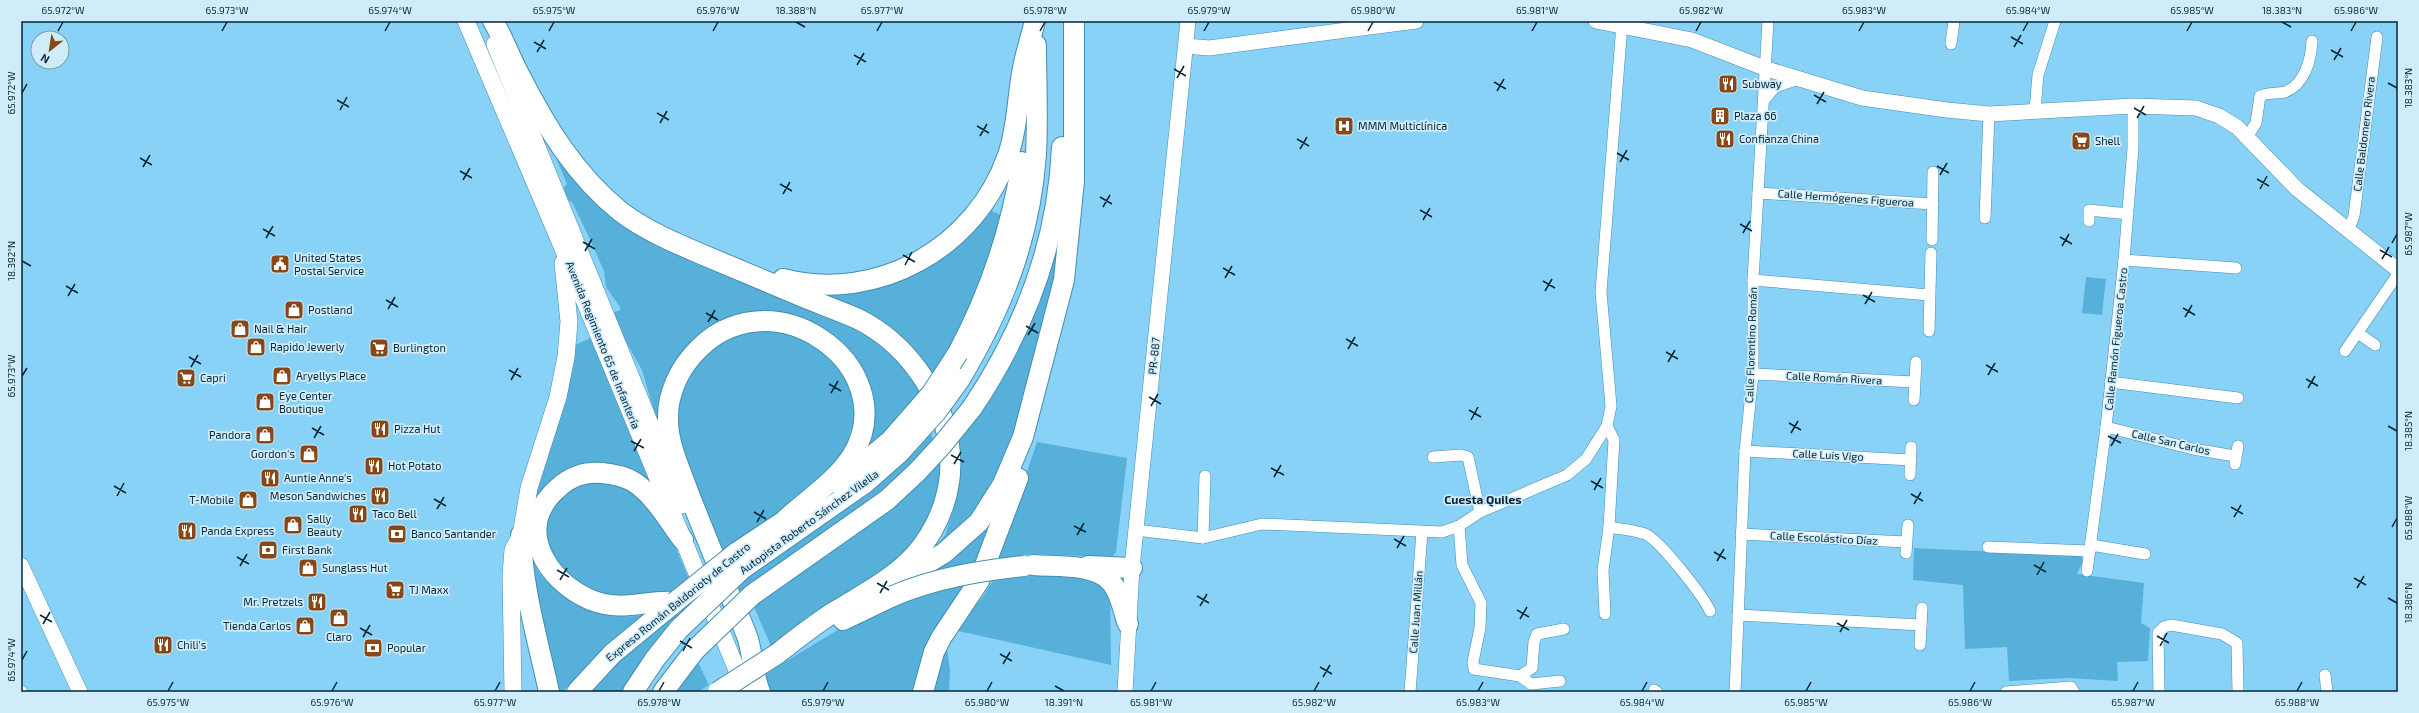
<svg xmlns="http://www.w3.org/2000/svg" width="2419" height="713" font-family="'Exo 2',sans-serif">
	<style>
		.green { fill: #56b0da }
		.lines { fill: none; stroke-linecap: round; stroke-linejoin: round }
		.street-casing { stroke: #448db0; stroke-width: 12 }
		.secondary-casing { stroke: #448db0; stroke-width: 16 }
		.primary-casing { stroke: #448db0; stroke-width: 18 }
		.highway-casing { stroke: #448db0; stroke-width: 22 }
		.street { stroke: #fff; stroke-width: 11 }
		.secondary { stroke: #fff; stroke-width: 15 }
		.primary { stroke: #fff; stroke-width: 17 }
		.highway { stroke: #fff; stroke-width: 20 }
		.highway-bridge-casing { stroke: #448db0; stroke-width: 22; stroke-linecap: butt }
		.highway-bridge { stroke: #fff; stroke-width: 20 }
		.ticks { fill: none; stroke: #062634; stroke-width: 1.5 }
		.labels { text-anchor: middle; stroke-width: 3.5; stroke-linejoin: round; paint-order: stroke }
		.poi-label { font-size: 11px; fill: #062634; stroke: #d0ecfb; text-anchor: start }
		.street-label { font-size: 11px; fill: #062634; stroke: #d0ecfb }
		.neighbourhood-label { font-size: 12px; font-weight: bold; fill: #062634; stroke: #d0ecfb }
		.neatline { fill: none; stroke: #062634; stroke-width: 1.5 }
		.ticks-label { font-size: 10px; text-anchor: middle; fill: #062634 }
	</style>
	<rect width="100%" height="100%" fill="#88d2f7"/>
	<!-- green -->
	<g class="green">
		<path d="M554 153 582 186 873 338 889 352 923 390 859 459 868 433 835 343 725 323 658 419 656 418 642 370 610 314 620 310V307L606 287 604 271 588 235 572 202 568 200 563 189 567 184Z"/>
		<path d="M989 210 1001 215 990 258 963 326 931 378 809 292 858 291Z"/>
		<path d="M1062 228 1061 255 1020 426 981 510 933 550 945 535 953 511 958 478 957 444 987 402 1022 341 1042 295Z"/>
		<path d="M2086 277 2106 279 2102 315 2082 313Z"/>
		<path d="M780 330 813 343 840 369 852 393 855 417 841 463 776 515 722 553 679 453 674 406 693 363 735 333Z"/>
		<path d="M595 336 655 487 595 467 530 518C531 531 529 550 533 561 547 597 613 627 648 613L609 643 562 692H559L536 610 528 526 575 345Z"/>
		<path d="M930 430 934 443 880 498 761 576 740 595 736 585Z"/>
		<path d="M1037 442 1127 458 1116 552 1112 557 1031 554 997 560Z"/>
		<path d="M943 459V473L928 525 899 564 771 646 754 607C816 556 889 520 943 459Z"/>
		<path d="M608 481 634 490 669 532 689 579 666 595 599 596 557 569 543 531 551 507 566 490 582 482Z"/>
		<path d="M995 507 978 563 918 576Z"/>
		<path d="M1914 548 2081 556 2083 561 2077 574 2144 583 2141 623 2150 628 2148 661 2117 662 2118 681 2069 678 2009 681 2007 647 1965 649 1963 585 1913 580Z"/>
		<path d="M1026 574 1086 575 1110 591 1111 665 954 630 982 598 994 579Z"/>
		<path d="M970 583 915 692H769L762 676 844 626 900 600Z"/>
		<path d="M676 610 678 615 642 660 621 692H586Z"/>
		<path d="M946 641 950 670 949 692H929Z"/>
		<path d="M698 662 709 685 698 692H675Z"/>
	</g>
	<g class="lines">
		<!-- street casing -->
		<g class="street-casing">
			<g id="street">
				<path d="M1951 44 1954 21"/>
				<path d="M1765 99 1775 87 1799 79"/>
				<path d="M2035 111 2038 75 2055 21"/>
				<path d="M2247 137 2256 123 2260 96C2268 92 2277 94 2285 92 2305 84 2311 60 2312 41"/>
				<path d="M1758 193 1933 204"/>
				<path d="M1985 218 1989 114"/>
				<path d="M2089 221V210L2128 214"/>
				<path d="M2348 231 2354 216 2377 37"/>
				<path d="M1932 240 1933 172"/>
				<path d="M2124 260 2236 268"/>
				<path d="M1753 280 1929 295"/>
				<path d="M1929 331 1931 253"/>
				<path d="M2358 333 2375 345"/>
				<path d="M2345 351 2398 274"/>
				<path d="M1753 374 1914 382"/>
				<path d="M2110 382 2238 398"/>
				<path d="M1914 400 1916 362"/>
				<path d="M2106 427 2193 449 2235 456"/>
				<path d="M1745 451 1911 460"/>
				<path d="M1433 457 1461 455 1468 457 1480 512"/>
				<path d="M2235 464 2238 446"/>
				<path d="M1910 475 1911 447"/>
				<path d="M1459 526 1462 565 1481 603 1480 628 1473 662 1474 669 1520 676 1531 684 1560 681"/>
				<path d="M1609 527C1620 529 1634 530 1645 534 1660 540 1703 596 1710 611"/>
				<path d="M1136 530 1203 538 1262 524 1442 532 1459 526 1480 512 1567 475 1586 459 1607 426 1611 406 1601 292 1622 24"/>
				<path d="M1741 534 1906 542"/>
				<path d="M1203 538 1205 476"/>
				<path d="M2091 545 2145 554"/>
				<path d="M1988 547 2090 551"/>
				<path d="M1906 553 1908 525"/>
				<path d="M2087 571 2106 427 2124 260 2133 148V106"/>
				<path d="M1605 614 1603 570 1609 527 1614 440 1607 426"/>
				<path d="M1738 615 1921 625"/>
				<path d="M1920 645 1922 608"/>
				<path d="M2325 675 2327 692"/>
				<path d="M1520 676 1532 668 1534 642 1537 634 1564 629"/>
				<path d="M1654 690 1657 692"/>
				<path d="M21 691 22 692"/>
				<path d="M1410 692 1422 532"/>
				<path d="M1735 692 1745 451 1753 374V280L1768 21"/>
				<path d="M2006 692 2071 687 2074 692"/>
				<path d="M2159 692 2158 633 2164 627 2171 625 2222 634 2237 643 2238 692"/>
			</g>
		</g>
		<!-- secondary casing -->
		<g class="secondary-casing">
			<g id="secondary">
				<path d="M1596 21 1692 40 1767 69 1862 98 1947 110 1989 114 2133 106 2196 108 2219 116 2237 127 2297 189 2398 270"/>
				<path d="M1186 46 1209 48 1416 21"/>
				<path d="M21 565 80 692"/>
				<path d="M1125 692 1132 568 1188 21"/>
			</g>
		</g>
		<!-- primary casing -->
		<g class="primary-casing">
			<g id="primary">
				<path d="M466 21 559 239 746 692"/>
				<path d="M495 44 683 505"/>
				<path d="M513 692 511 575 513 550 521 535 529 488 558 397 566 357 569 322 563 263"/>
			</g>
		</g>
		<!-- highway casing -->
		<g class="highway-casing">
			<g id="highway">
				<path d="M493 21C504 39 510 58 520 76 546 127 576 176 621 212 645 230 673 242 701 254 734 268 767 282 801 296 820 304 840 311 858 319 906 343 941 392 949 445 955 485 941 525 915 555 893 579 862 595 834 612 814 625 796 639 777 654"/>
				<path d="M783 279C878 303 976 248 1008 155 1018 127 1017 97 1023 68 1026 52 1031 37 1035 21"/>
				<path d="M958 353C990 293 1011 230 1022 162"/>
				<path d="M960 379C1003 307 1030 238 1036 154 1038 118 1036 81 1036 45"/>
				<path d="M972 408C1025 329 1058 242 1062 147"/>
				<path d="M839 484 890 441"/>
				<path d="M521 535C522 588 538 640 549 692"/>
				<path d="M736 553 798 512"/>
				<path d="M1033 565C1055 567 1094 563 1110 581 1120 591 1123 611 1128 624"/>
				<path d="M1088 566 1132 568"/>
				<path d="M742 569 865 483 899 453"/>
				<path d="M900 580 944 553 979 522 1003 484 1023 437 1064 280 1074 181V21"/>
				<path d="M752 595 887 500 917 472"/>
				<path d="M675 602C646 599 624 613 591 600 546 581 513 527 558 488 571 476 584 472 602 473 613 474 624 476 634 482 655 496 668 520 683 540"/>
				<path d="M843 620 893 596"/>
				<path d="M577 692 612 654 675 602"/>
				<path d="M633 692 655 659 679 629"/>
				<path d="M663 692 695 650"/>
				<path d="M760 692C753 675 753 656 748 639 742 622 734 605 727 588 713 554 699 520 686 486 678 464 667 441 668 416 668 395 678 372 692 356 767 267 907 366 852 456 836 481 808 499 786 519"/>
				<path d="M923 692 934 652 941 638 979 581 1018 478"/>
			</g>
		</g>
		<!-- street -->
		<use href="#street" class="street"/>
		<!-- secondary -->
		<use href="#secondary" class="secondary"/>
		<!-- primary -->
		<use href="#primary" class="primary"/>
		<!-- highway -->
		<use href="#highway" class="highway"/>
		<!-- highway-bridge casing -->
		<g class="highway-bridge-casing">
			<g id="highway-bridge">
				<path d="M890 441 932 393 958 353"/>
				<path d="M899 453 936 412 960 379"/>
				<path d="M917 472 942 445 972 408"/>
				<path d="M893 596C935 578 979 571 1024 566"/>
				<path d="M675 602 736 553"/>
				<path d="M679 629 742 569"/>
				<path d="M695 650 752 595"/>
				<path d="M718 692 777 654"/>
			</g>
		</g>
		<!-- highway-bridge -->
		<use href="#highway-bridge" class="highway-bridge"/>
	</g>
	<!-- ticks -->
	<path class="ticks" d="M796 22 805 27M2282 22 2291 27M58 31 63 22M222 31 227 22M385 31 390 22M549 31 554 22M713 31 718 22M877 31 882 22M1040 31 1045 22M1204 31 1209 22M1368 31 1373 22M1532 31 1537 22M1696 31 1701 22M1859 31 1864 22M2023 31 2028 22M2187 31 2192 22M2351 31 2356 22M2011 37 2023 44M534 42 546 49M2014 47 2021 35M2331 50 2343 57M537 52 544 40M854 55 866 62M2334 60 2341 48M857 65 864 53M1174 69 1186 76M1177 78 1184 66M1494 82 1506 89M2388 83 2397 88M1497 91 1504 79M22 93 27 84M1814 95 1826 102M337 100 349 107M1817 104 1824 92M2134 108 2146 115M340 110 347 97M657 113 669 120M2137 118 2144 106M660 123 667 111M977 126 989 133M980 136 987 124M1297 139 1309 146M1300 149 1307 137M1617 153 1629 160M140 158 152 165M1620 162 1627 150M1937 166 1949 173M143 167 150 155M460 171 472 178M1940 175 1947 163M2257 179 2269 186M463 180 470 168M780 184 792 191M2260 189 2267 176M783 194 790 182M1100 197 1112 204M1103 207 1110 195M1420 210 1432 217M1423 220 1430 208M1740 224 1752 231M263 229 275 236M1743 233 1750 221M2060 237 2072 244M266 238 273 226M583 242 595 249M2392 243 2397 234M2062 246 2069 234M2380 250 2392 257M585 251 592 239M903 255 915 262M2382 259 2389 247M22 261 31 266M905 265 912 252M1223 268 1235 275M1225 278 1232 266M1543 281 1555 288M66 286 78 293M1545 291 1552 279M1863 295 1875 302M68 296 75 284M386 300 398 307M1865 304 1872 292M2183 308 2195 315M388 309 395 297M706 313 718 320M2185 317 2192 305M708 322 715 310M1026 326 1038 333M1028 335 1035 323M1346 339 1358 346M1348 349 1355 337M1666 352 1678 359M189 357 201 364M1668 362 1675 350M1986 365 1998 372M191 367 198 355M509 370 521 377M1988 375 1995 363M22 376 27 368M2306 379 2318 386M511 380 518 368M829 384 841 391M2308 388 2315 376M831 393 838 381M1149 397 1161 404M1151 406 1158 394M1469 410 1481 417M1471 420 1478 407M1789 423 1801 430M2388 426 2397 431M312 428 324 435M1791 433 1798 421M2108 436 2121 443M314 438 321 426M631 441 644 448M2111 446 2118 434M634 451 641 439M951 455 964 462M954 464 961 452M1271 468 1284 475M1274 477 1281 465M1591 481 1603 488M114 486 126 493M1594 490 1601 478M1911 494 1923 501M117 496 124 483M434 499 446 506M1914 504 1921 492M2231 507 2243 514M437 509 444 497M754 512 766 519M2234 517 2241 505M757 522 764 510M1074 526 1086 532M2392 527 2397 518M1077 535 1084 523M1394 539 1406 546M1397 548 1404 536M1714 552 1726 559M237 557 249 564M1717 561 1724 549M2034 565 2046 572M240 566 247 554M557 570 569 577M2037 575 2044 562M2354 578 2366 585M560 580 567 568M877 583 889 590M2357 588 2364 576M880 593 887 581M1197 596 1209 603M2388 598 2397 603M1200 606 1207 594M1517 610 1529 617M40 615 52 622M1520 619 1527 607M1837 623 1849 630M43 624 50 612M360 628 372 635M1840 632 1847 620M2157 636 2169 643M363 637 370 625M680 641 692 648M2160 646 2167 633M683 651 690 638M1000 654 1012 661M22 660 27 651M1003 664 1010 652M1320 667 1332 674M1323 677 1330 665M1055 686 1064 691M168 691 173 682M332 691 337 682M495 691 500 682M659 691 664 682M823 691 828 682M987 691 992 682M1151 691 1156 682M1314 691 1319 682M1478 691 1483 682M1642 691 1647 682M1806 691 1811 682M1970 691 1975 682M2133 691 2138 682M2297 691 2302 682"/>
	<!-- icons -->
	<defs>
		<g id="restaurant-square" transform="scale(1)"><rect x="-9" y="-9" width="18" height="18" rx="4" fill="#894616" stroke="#d0ecfb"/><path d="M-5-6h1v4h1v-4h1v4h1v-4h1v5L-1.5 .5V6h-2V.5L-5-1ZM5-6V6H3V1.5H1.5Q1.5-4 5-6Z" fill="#fff"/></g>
		<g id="building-square" transform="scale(1)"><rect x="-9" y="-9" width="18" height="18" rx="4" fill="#894616" stroke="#d0ecfb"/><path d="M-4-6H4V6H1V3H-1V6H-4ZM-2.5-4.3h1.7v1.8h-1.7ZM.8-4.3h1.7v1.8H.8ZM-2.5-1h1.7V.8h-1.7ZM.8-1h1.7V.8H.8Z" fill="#fff"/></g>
		<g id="hospital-square" transform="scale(1)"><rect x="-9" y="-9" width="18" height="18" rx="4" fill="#894616" stroke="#d0ecfb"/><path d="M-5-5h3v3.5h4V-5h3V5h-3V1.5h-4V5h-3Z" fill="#fff"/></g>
		<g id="supermarket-square" transform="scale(1)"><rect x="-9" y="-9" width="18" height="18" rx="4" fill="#894616" stroke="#d0ecfb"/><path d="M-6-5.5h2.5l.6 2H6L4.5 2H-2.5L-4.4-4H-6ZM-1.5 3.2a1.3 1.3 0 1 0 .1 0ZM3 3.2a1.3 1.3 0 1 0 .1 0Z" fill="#fff"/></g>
		<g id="civic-square" transform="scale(1)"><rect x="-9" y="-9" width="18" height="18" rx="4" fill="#894616" stroke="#d0ecfb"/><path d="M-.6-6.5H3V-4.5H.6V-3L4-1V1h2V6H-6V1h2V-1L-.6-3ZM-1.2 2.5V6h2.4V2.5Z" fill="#fff"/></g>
		<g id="shop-square" transform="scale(1)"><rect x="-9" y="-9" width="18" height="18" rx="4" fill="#894616" stroke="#d0ecfb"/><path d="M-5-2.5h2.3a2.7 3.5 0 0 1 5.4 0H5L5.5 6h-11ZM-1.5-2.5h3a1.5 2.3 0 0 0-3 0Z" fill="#fff"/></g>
		<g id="bank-square" transform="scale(1)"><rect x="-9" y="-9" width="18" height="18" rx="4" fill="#894616" stroke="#d0ecfb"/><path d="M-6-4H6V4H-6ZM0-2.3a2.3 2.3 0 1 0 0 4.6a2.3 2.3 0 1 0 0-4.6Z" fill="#fff"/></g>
	</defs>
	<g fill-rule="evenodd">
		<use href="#restaurant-square" x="1728" y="84"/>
		<use href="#building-square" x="1720" y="116"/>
		<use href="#hospital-square" x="1344" y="126"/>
		<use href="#restaurant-square" x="1725" y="139"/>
		<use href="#supermarket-square" x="2081" y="141"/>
		<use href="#civic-square" x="280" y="264"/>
		<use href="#shop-square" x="294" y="310"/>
		<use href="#shop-square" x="240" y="329"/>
		<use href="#shop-square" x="256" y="347"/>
		<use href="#supermarket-square" x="379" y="348"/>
		<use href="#shop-square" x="282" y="376"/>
		<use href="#supermarket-square" x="186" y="378"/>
		<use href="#shop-square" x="265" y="402"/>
		<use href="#restaurant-square" x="380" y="429"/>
		<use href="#shop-square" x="265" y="435"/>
		<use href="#shop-square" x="309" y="454"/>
		<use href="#restaurant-square" x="374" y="466"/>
		<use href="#restaurant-square" x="270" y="478"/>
		<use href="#restaurant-square" x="380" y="496"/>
		<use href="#shop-square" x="248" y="500"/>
		<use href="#restaurant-square" x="358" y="514"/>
		<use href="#shop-square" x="293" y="525"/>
		<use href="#restaurant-square" x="187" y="531"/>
		<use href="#bank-square" x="397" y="534"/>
		<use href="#bank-square" x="268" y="550"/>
		<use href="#shop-square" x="308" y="568"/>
		<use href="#supermarket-square" x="395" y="590"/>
		<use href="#restaurant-square" x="317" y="602"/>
		<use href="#shop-square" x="339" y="618"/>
		<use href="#shop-square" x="305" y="626"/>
		<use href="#restaurant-square" x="163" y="645"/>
		<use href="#bank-square" x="373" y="648"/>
	</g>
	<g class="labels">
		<!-- poi labels -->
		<g class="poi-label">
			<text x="1742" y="88">Subway</text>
			<text x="1734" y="120">Plaza 66</text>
			<text x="1358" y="130">MMM Multiclínica</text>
			<text x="1739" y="143">Confianza China</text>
			<text x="2095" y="145">Shell</text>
			<text x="294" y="262">United States<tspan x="294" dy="13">Postal Service</tspan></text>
			<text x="308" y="314">Postland</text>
			<text x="254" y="333">Nail &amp; Hair</text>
			<text x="270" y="351">Rapido Jewerly</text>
			<text x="393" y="352">Burlington</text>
			<text x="296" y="380">Aryellys Place</text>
			<text x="200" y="382">Capri</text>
			<text x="279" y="400">Eye Center<tspan x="279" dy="13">Boutique</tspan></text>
			<text x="394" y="433">Pizza Hut</text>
			<text x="251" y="439" text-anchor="end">Pandora</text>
			<text x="295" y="458" text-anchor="end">Gordon's</text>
			<text x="388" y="470">Hot Potato</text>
			<text x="284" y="482">Auntie Anne's</text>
			<text x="366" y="500" text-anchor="end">Meson Sandwiches</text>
			<text x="234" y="504" text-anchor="end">T-Mobile</text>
			<text x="372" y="518">Taco Bell</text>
			<text x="307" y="523">Sally<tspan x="307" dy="13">Beauty</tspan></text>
			<text x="201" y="535">Panda Express</text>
			<text x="411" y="538">Banco Santander</text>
			<text x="282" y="554">First Bank</text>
			<text x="322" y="572">Sunglass Hut</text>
			<text x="409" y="594">TJ Maxx</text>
			<text x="303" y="606" text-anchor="end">Mr. Pretzels</text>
			<text x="291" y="630" text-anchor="end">Tienda Carlos</text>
			<text x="339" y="641" text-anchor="middle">Claro</text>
			<text x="177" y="649">Chili's</text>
			<text x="387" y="652">Popular</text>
		</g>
		<!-- street labels -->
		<g class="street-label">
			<text transform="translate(2364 134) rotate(-83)" y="4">Calle Baldomero Rivera</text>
			<text transform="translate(1846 198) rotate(4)" y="4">Calle Hermógenes Figueroa</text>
			<text transform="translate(2116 339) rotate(-84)" y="4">Calle Ramón Figueroa Castro</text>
			<text transform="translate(603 345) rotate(68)" y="4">Avenida Regimiento 65 de Infantería</text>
			<text transform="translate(1751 345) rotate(-88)" y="4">Calle Florentino Román</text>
			<text transform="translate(1154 356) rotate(-84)" y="4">PR-887</text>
			<text transform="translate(1834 378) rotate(3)" y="4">Calle Román Rivera</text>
			<text transform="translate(2171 442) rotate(13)" y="4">Calle San Carlos</text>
			<text transform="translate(1828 455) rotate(3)" y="4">Calle Luis Vigo</text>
			<text transform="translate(809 522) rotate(-36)" y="4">Autopista Roberto Sánchez Vilella</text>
			<text transform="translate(1824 538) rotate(3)" y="4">Calle Escolástico Díaz</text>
			<text transform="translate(678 602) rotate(-39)" y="4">Expreso Román Baldorioty de Castro</text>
			<text transform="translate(1416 612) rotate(-86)" y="4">Calle Juan Millán</text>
		</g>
		<!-- neighbourhood labels -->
		<g class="neighbourhood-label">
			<text x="1483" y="504">Cuesta Quiles</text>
		</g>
	</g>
	<!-- border -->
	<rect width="2419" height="713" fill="none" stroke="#d0ecfb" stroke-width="44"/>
	<!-- north arrow -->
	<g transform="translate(50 50) rotate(210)"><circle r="19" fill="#d0ecfb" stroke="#7f9dab"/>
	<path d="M0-3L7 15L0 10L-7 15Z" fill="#894616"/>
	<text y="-6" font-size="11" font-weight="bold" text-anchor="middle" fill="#062634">N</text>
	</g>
	<rect x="22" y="22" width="2375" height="669" class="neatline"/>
	<g class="ticks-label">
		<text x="63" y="14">65.972°W</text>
		<text x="227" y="14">65.973°W</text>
		<text x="390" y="14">65.974°W</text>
		<text x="554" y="14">65.975°W</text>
		<text x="718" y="14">65.976°W</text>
		<text x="796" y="14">18.388°N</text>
		<text x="882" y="14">65.977°W</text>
		<text x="1045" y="14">65.978°W</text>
		<text x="1209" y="14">65.979°W</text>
		<text x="1373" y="14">65.980°W</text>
		<text x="1537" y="14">65.981°W</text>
		<text x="1701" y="14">65.982°W</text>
		<text x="1864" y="14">65.983°W</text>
		<text x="2028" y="14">65.984°W</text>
		<text x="2192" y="14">65.985°W</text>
		<text x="2282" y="14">18.383°N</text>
		<text x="2356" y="14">65.986°W</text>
		<text transform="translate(2408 88) rotate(-90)" y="4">18.383°N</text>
		<text transform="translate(11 93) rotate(-90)" y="4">65.972°W</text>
		<text transform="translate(2408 234) rotate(-90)" y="4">65.987°W</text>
		<text transform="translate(11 261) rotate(-90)" y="4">18.392°N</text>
		<text transform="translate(11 376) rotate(-90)" y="4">65.973°W</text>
		<text transform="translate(2408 431) rotate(-90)" y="4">18.385°N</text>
		<text transform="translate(2408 518) rotate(-90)" y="4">65.988°W</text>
		<text transform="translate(2408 603) rotate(-90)" y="4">18.386°N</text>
		<text transform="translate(11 660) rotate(-90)" y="4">65.974°W</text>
		<text x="168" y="706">65.975°W</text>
		<text x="332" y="706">65.976°W</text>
		<text x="495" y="706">65.977°W</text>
		<text x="659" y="706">65.978°W</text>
		<text x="823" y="706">65.979°W</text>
		<text x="987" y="706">65.980°W</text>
		<text x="1064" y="706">18.391°N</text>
		<text x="1151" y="706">65.981°W</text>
		<text x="1314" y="706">65.982°W</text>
		<text x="1478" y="706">65.983°W</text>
		<text x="1642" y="706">65.984°W</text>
		<text x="1806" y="706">65.985°W</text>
		<text x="1970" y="706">65.986°W</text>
		<text x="2133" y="706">65.987°W</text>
		<text x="2297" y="706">65.988°W</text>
	</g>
</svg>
